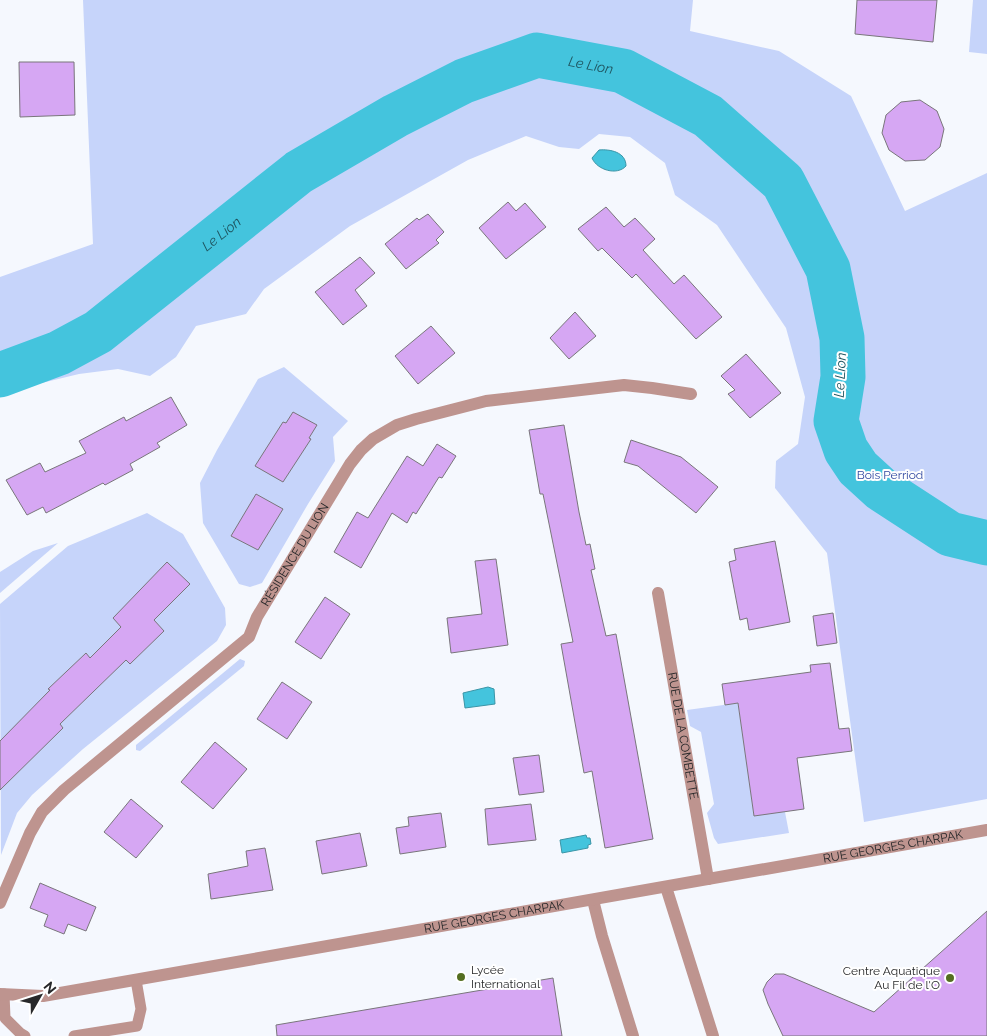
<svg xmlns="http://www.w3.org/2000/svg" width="987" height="1036" font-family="Raleway,sans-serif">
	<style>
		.green { fill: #c6d4fa }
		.water { fill: #44c4dd; stroke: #3b95a7 }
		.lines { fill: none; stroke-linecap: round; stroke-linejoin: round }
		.river { stroke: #44c4dd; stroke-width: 45 }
		.building { fill: #d6a7f3; stroke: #79767b }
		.lane { stroke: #be948f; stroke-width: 11 }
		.street { stroke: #be948f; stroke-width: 12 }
		.poi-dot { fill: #546e21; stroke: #fff; stroke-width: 2 }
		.labels { text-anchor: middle; stroke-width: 4; stroke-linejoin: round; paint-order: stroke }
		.park-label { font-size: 12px; fill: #3048a0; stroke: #fff }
		.street-label { font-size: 12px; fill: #27282a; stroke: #fff }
		.poi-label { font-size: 12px; fill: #27282a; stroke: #fff; text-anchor: start }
		.water-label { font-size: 14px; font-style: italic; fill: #1e535e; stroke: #fff }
	</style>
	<rect width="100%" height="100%" fill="#f5f8fe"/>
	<!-- green -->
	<g class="green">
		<path d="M83 0H693L690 31 779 51 851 96 905 211 987 173V799L864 822 827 553 775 488 776 461 798 444 805 397 786 328 717 225 675 195 665 163 630 137 599 134 579 149 559 147 526 136 468 160 350 226 264 289 246 314 196 326 176 357 150 376 118 369 79 374 0 393V277L93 244Z"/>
		<path d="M973 0H987V54L969 52Z"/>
		<path d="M284 367 348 421 333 437 335 461 308 504 262 583 250 587 239 584 203 523 200 483 217 450 258 379Z"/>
		<path d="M147 513 183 534 225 608 226 625 217 641 83 749 32 795 17 813 1 855 0 604 68 546Z"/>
		<path d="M58 543 0 593V572L33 551Z"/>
		<path d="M240 659 245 661 244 666 140 751 136 750V745Z"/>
		<path d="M738 703 754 815 785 812 789 833 718 844 714 838 707 813 714 804 701 732 690 726 687 710Z"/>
	</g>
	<!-- water -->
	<g class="water">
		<path d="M599 150C610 149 626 152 626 166 617 176 597 170 592 158Z"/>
		<path d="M488 687 494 689 495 704 465 708 463 693Z"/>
		<path d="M586 835 587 838H590L591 844 588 845V848L562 853 560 840Z"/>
	</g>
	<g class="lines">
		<!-- river -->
		<path class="river" id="s1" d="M0 375 59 353 98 332 299 172 395 116 464 81 537 55 623 71 708 116 783 182 828 269 842 338 843 377 836 421 846 450 858 468 881 489 950 534 987 543"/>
	</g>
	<!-- building -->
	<g class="building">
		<path d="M857 0H937L933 42 855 34Z"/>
		<path d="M19 62H74L75 115 20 117Z"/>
		<path d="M920 100 937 111 944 129 940 147 925 160 905 161 889 150 882 133 886 115 901 102Z"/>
		<path d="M508 202 516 211 525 203 546 227 506 259 479 228Z"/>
		<path d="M606 207 624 227 635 218 655 239 643 250 674 284 684 275 722 317 696 339 636 274 632 278 602 248 598 251 578 229Z"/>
		<path d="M428 214 444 232 436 240 439 243 406 269 385 244 417 218 419 220Z"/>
		<path d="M360 257 375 273 355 290 367 306 343 325 315 292Z"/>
		<path d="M575 312 596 336 569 359 550 338Z"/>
		<path d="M431 326 455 353 418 384 395 356Z"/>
		<path d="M746 354 781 393 750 418 728 394 735 390 721 376Z"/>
		<path d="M171 397 187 425 157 443 160 447 130 464 133 470 105 485 103 483 46 513 43 507 27 515 6 480 40 463 45 472 86 453 79 441 124 417 126 421Z"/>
		<path d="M293 412 317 425 309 438 311 439 283 482 255 466 283 422 286 423Z"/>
		<path d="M564 425 579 512 586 545 590 544 595 569 591 570 606 636 616 634 653 839 605 848 592 771 584 773 566 672 561 644 573 642 543 494H540L529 430Z"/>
		<path d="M631 440 681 457 718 487 696 513 638 466 624 462Z"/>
		<path d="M437 444 456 456 442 478 439 477 416 514 413 512 407 523 392 513 361 568 334 552 357 512 368 518 407 456 423 466Z"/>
		<path d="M256 494 283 509 258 550 231 536Z"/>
		<path d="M775 541 790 622 749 630 747 618 740 620 729 562 736 560 734 549Z"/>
		<path d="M496 559 508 645 451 653 447 618 482 614 475 561Z"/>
		<path d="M167 562 190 584 154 620 164 631 130 664 126 660 60 724 63 728 0 790V741L50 690 48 689 86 653 90 658 121 627 113 618Z"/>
		<path d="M325 597 350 614 321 659 295 642Z"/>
		<path d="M833 613 837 643 817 646 813 616Z"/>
		<path d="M830 663 839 729 849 728 852 751 797 758 804 809 754 816 738 703 725 705 722 684 811 672 810 665Z"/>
		<path d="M282 682 312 702 287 739 257 719Z"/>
		<path d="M215 742 247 769 213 809 181 782Z"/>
		<path d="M539 755 544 792 519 795 513 758Z"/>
		<path d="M131 799 163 826 136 858 104 832Z"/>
		<path d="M531 804 536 840 488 845 485 809Z"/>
		<path d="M441 813 446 847 400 854 396 828 409 826 408 817Z"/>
		<path d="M360 833 367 866 322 874 316 841Z"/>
		<path d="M265 848 273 890 211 899 208 874 248 866 246 851Z"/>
		<path d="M40 883 96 907 86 931 68 924 64 934 44 926 48 915 30 908Z"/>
		<path d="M987 911V1036H783L768 1004 763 990 767 982 775 974H784L874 1012Z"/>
		<path d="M553 978 562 1036H277L276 1025Z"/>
	</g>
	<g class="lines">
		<!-- lane -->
		<g class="lane">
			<path d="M4 994 5 1018 20 1033 25 1036"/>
			<path d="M74 1036 137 1026 141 1009 136 980"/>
		</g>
		<!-- street -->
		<g class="street">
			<path id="s2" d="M658 593 708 879"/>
			<path d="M666 887 713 1036"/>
			<path d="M593 900 602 936 633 1036"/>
			<path id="s3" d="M0 903 30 833 42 812 64 790 249 637 257 617 350 464 361 450 373 439 397 425 416 419 486 401 624 385 652 388 691 394"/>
			<path id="s4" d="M0 994 43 996 987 830"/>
		</g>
	</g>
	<!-- markers -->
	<g class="poi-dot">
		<circle cx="461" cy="977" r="5"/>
		<circle cx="950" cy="978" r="5"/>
	</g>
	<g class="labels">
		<!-- park labels -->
		<g class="park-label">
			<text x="890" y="479">Bois Perriod</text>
		</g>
		<!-- street labels -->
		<g class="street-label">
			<text dy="4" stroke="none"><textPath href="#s3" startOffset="466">RÉSIDENCE DU LION</textPath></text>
			<text dy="4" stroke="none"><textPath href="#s2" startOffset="145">RUE DE LA COMBETTE</textPath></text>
			<text dy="4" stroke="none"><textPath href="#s4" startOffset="906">RUE GEORGES CHARPAK</textPath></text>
			<text dy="4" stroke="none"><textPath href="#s4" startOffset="501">RUE GEORGES CHARPAK</textPath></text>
		</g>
		<!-- poi labels -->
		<g class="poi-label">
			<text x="471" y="974">Lycée<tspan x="471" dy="14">International</tspan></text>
			<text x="940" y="975" text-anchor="end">Centre Aquatique<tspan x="940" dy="14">Au Fil de l'O</tspan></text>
		</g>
		<!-- water labels -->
		<g class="water-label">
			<text dy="5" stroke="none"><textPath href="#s1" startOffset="685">Le Lion</textPath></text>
			<text dy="5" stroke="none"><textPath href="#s1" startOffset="265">Le Lion</textPath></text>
			<text transform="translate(840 375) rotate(-87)" y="5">Le Lion</text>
		</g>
	</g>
	<!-- north arrow -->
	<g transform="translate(40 996) rotate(51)" stroke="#ffffff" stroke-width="4" paint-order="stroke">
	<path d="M0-4L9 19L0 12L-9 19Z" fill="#27282a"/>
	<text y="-8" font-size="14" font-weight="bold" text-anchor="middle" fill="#27282a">N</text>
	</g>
</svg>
